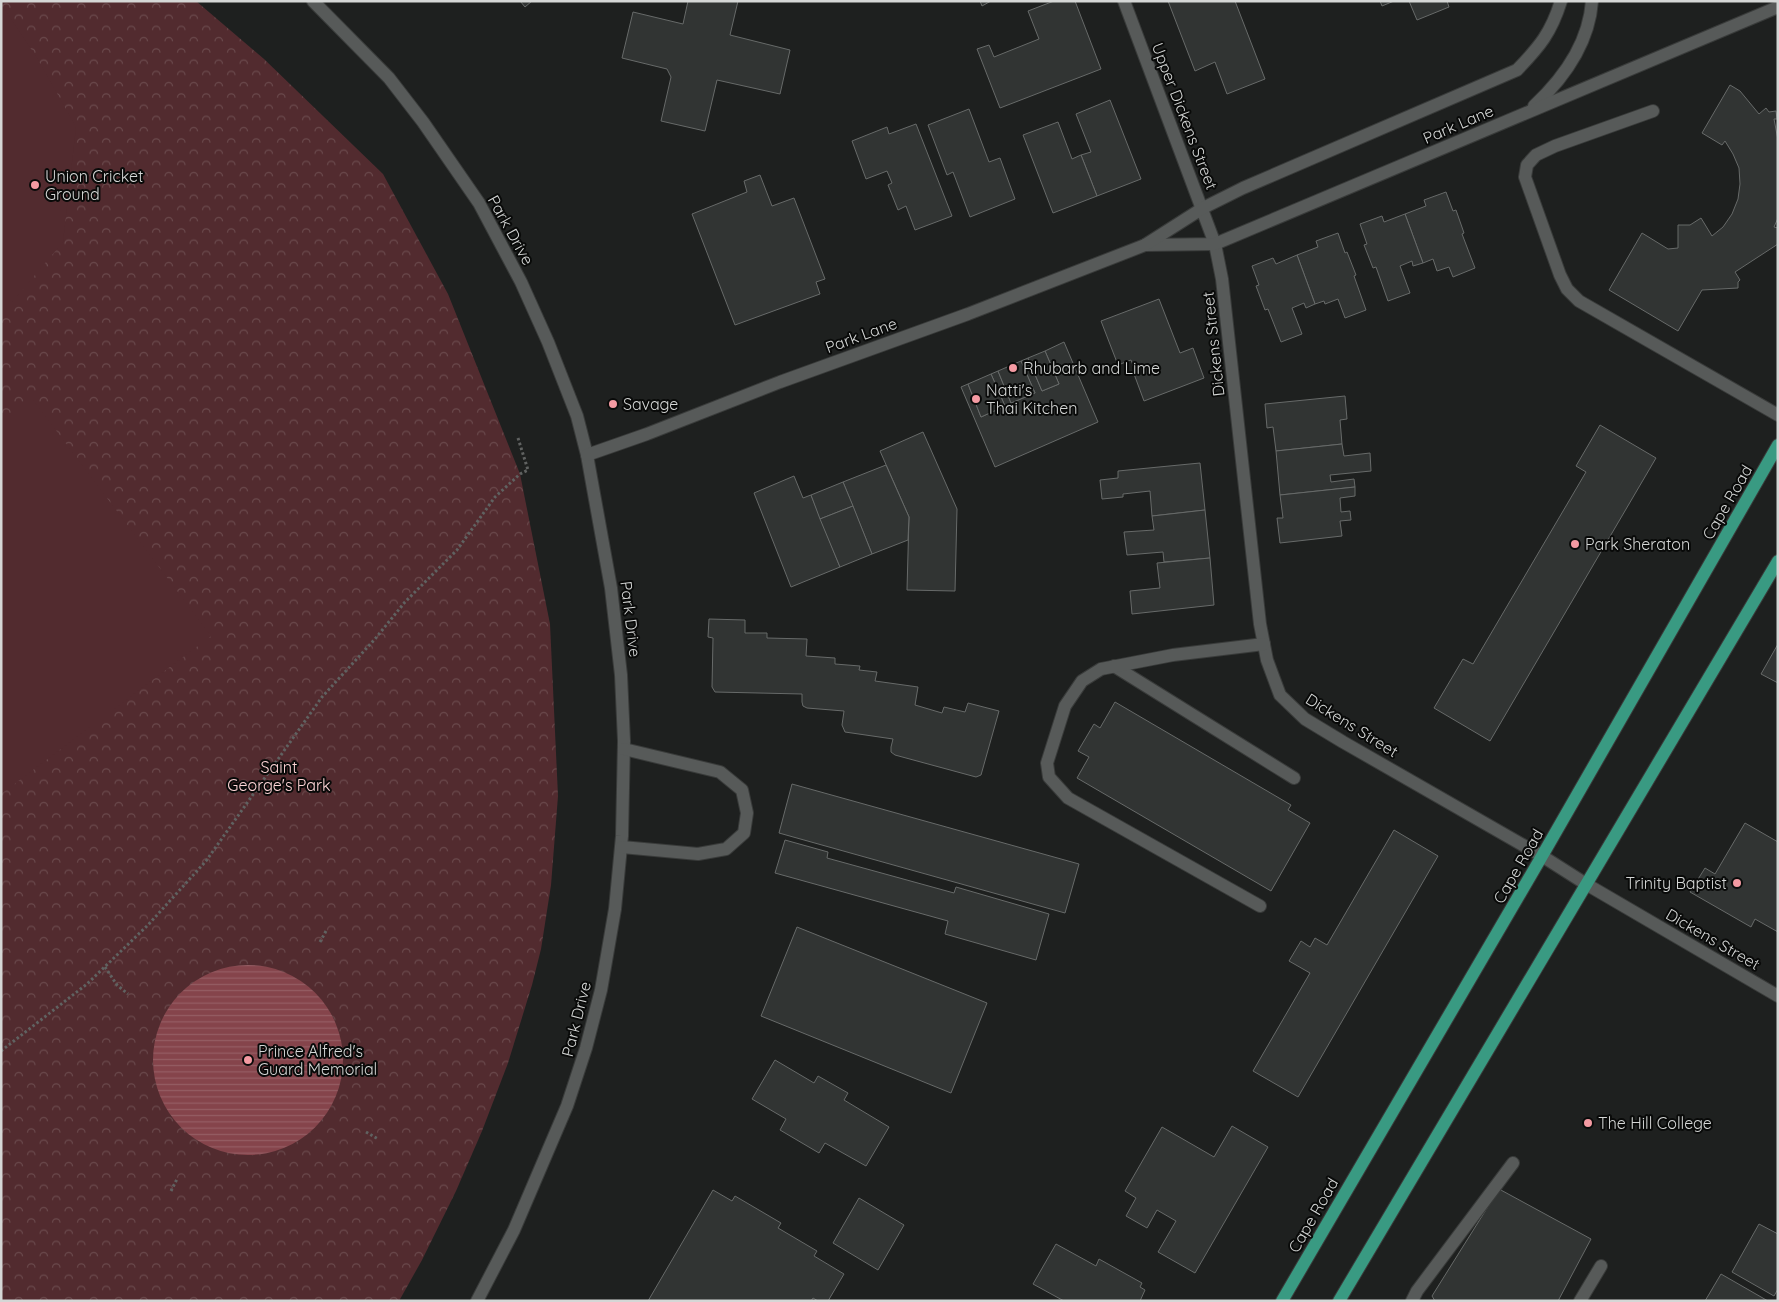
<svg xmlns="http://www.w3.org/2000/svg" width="1779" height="1302" font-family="Quicksand,sans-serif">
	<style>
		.park { fill: url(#park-crowns) }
		.garden { fill: #522b2f }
		.water { fill: url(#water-rules) }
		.building { fill: #313433; stroke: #676a69 }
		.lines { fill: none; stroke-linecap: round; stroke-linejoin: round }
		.minor-casing { stroke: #393b3a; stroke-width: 14 }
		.major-casing { stroke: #393b3a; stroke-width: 14 }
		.path { stroke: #606261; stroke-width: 3; stroke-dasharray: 2.5 2.5; stroke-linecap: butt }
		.minor { stroke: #575a59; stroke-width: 12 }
		.major { stroke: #399a82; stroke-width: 12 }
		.poi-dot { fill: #f49aa2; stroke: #090a09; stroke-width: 2 }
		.labels { text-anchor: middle; stroke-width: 4; stroke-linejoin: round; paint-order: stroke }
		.street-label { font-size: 16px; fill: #d5d7d6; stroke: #090a09 }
		.poi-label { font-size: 16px; fill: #d5d7d6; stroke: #090a09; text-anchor: start }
		.park-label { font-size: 16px; fill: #fed4d6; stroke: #090a09 }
	</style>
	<defs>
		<pattern id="park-crowns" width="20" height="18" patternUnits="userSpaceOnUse" patternTransform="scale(1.25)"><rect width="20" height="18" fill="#522b2f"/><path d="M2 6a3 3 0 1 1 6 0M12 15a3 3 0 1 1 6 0" fill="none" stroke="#6a494c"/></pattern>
		<pattern id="water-rules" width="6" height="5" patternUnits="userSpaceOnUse" patternTransform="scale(1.25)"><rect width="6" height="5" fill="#85444b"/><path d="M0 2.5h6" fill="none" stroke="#955e64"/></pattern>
	</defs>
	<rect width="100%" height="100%" fill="#1e201f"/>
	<!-- park -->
	<path class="park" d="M1 1H196L264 59 383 174 448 294 520 474 550 624 558 796 551 885 541 949 532 985 508 1063 482 1131 456 1191 422 1260 399 1301H1Z"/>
	<!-- garden -->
	<g class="garden">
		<path d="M1 4 37 58 76 127 63 242 1 315Z"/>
		<path d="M33 400 211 636 1 794V424Z"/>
	</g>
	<!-- water -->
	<circle class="water" cx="248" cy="1060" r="95"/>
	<!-- building -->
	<g class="building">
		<path d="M520 1H532L525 7Z"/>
		<path d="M688 1H738L730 35 790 50 780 94 717 80 705 131 661 121 671 77 667 69 622 58 633 12 683 24Z"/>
		<path d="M980 1H991L982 6Z"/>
		<path d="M1054 1H1075L1101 69 1000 108 977 49 989 45 994 57 1039 39 1028 11Z"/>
		<path d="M1168 1H1235L1265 79 1227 94 1215 62 1195 71Z"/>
		<path d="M1380 1H1394L1382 6Z"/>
		<path d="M1409 1H1447L1449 7 1417 20Z"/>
		<path d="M1730 85 1740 91 1759 114 1766 108 1769 112 1776 111 1777 119H1774L1778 140V218L1774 227 1778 228V244L1735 272 1740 280 1738 282V288L1702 290 1678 331 1609 290 1642 233 1668 249 1678 248V225H1690L1701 218 1712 236 1723 227 1732 214 1738 199 1740 184 1739 168 1733 154 1725 141 1722 145 1702 133Z"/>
		<path d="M1110 100 1141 179 1097 196 1081 155 1091 152 1076 114Z"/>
		<path d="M969 109 989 162 1000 158 1015 199 970 217 953 172 947 175 928 125Z"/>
		<path d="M1058 122 1072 159 1081 155 1097 196 1053 213 1023 135Z"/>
		<path d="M916 124 952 216 915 230 906 206 898 210 888 185 892 183 887 171 866 179 852 141 887 127 889 134Z"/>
		<path d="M760 175 772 206 794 198 825 279 816 282 820 294 735 325 692 214 747 192 744 181Z"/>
		<path d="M1446 192 1453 211 1456 210 1464 233 1462 234 1475 268 1453 277 1449 267 1437 271 1433 259 1423 263 1405 214 1426 206 1424 200Z"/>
		<path d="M1405 214 1423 263 1413 266 1412 261 1400 266 1410 293 1388 301 1376 267 1373 268 1364 245 1367 244 1360 224 1382 216 1384 222Z"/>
		<path d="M1338 233 1345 253 1347 252 1356 275 1354 276 1366 310 1345 318 1338 299 1325 304 1324 301 1315 304 1297 255 1318 247 1316 241Z"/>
		<path d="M1297 255 1315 304 1306 308 1304 303 1292 308 1302 334 1281 342 1268 309 1265 310 1256 286 1259 285 1252 266 1273 258 1276 264Z"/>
		<path d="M1159 299 1180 353 1193 348 1204 378 1144 401 1134 374 1136 373 1131 360 1118 365 1101 321Z"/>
		<path d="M1064 342 1098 422 995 467 961 387 968 384 981 417 1005 406 991 374 998 371 1011 403 1035 393 1021 361 1028 358 1042 391 1059 384 1045 351Z"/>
		<path d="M1045 351 1059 384 1042 391 1028 358Z"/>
		<path d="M1021 361 1035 393 1011 403 998 371Z"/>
		<path d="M991 374 1005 406 981 417 968 384Z"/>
		<path d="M1345 396 1347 419 1340 420 1342 444 1276 451 1273 427 1267 428 1265 404Z"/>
		<path d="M1600 425 1656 458 1490 741 1434 708 1463 659 1473 664 1586 472 1576 466Z"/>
		<path d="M923 432 957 509 955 591 907 590 909 517 880 451Z"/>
		<path d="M1342 444 1344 456 1370 453 1371 471 1330 475 1331 482 1354 479 1355 487 1280 495 1276 451Z"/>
		<path d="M1200 463 1205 510 1152 516 1150 491 1123 494V497L1102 499 1100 480 1118 478V471Z"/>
		<path d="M886 465 909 517 908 540 872 554 843 482Z"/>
		<path d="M794 476 803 498 811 495 840 567 791 587 754 493Z"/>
		<path d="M843 482 853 506 820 519 811 495Z"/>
		<path d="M1355 487V496L1340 498 1341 512 1350 511 1351 520 1340 521 1342 536 1280 543 1277 518H1283L1280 495Z"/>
		<path d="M853 506 872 554 840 567 820 519Z"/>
		<path d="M1205 510 1210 558 1164 562 1163 552 1127 555 1124 532 1154 530 1152 516Z"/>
		<path d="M1210 558 1214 605 1132 614 1130 591 1160 588 1157 563Z"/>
		<path d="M709 619 745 620V633H767V638L807 639 806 656 835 658V664L860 666 859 670 877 672 875 681 918 687 915 705 942 713 944 707 965 712 968 703 999 711 981 775 976 777 895 755 891 752V747L893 739 845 732 842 725 844 711 807 708 803 706 802 702V694L715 692 712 687 713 638 708 637Z"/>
		<path d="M1778 644V683L1761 674Z"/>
		<path d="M1115 702 1291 805 1288 810 1310 823 1271 891 1077 778 1089 757 1078 751 1094 724 1100 728Z"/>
		<path d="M792 784 1079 864 1065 913 779 833Z"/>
		<path d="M1745 823 1778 842V932L1755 919 1751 927 1690 892 1705 868 1715 874Z"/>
		<path d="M1394 830 1438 856 1298 1097 1253 1071 1310 973 1289 961 1301 941 1310 947 1315 938 1327 945Z"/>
		<path d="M785 840 828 852 827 858 954 893 956 887 1049 914 1036 960 945 934 948 921 775 873Z"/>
		<path d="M797 927 987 1003 951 1093 761 1016Z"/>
		<path d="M775 1060 814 1083 818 1076 848 1093 844 1100 889 1127 866 1166 825 1143 819 1153 780 1130 786 1119 752 1099Z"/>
		<path d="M1232 1126 1268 1147 1195 1273 1158 1252 1176 1221 1157 1210 1147 1228 1126 1216 1136 1198 1125 1191 1162 1127 1214 1157Z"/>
		<path d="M1499 1189 1591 1239 1558 1301H1435L1432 1296Z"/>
		<path d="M713 1190 732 1201 735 1196 781 1223 778 1228 817 1251 814 1256 844 1274 828 1301H818L813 1298 811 1301H648Z"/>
		<path d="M859 1198 904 1225 878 1270 833 1243Z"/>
		<path d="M1759 1224 1778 1234V1289L1774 1296 1732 1272Z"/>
		<path d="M1056 1244 1096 1266 1099 1259 1142 1283 1140 1287 1145 1290 1140 1301H1064L1033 1284Z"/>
		<path d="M1721 1274 1768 1301H1705Z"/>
	</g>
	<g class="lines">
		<!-- minor casing -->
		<g class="minor-casing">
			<g id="minor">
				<path d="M313 1 389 78 423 122 479 203 521 282 548 342 577 416 587 455 611 588 621 675 624 741 622 836 615 909 601 990 586 1048 567 1106 514 1230 477 1301"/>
				<path d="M1124 1 1215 244 1222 279 1260 624 1267 660 1280 695 1305 719 1343 742 1542 856 1586 884 1778 996"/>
				<path d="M1534 106C1564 78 1589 43 1592 1"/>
				<path d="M1653 111 1555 146 1536 155 1527 165 1525 177 1560 275 1567 289 1579 301 1778 415"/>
				<path d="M1145 245 1215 244 1778 7"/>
				<path d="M587 455 647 434 780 382 968 314 1145 245 1203 208 1243 188 1517 70C1540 46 1551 33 1561 1"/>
				<path d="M1114 666 1294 778"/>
				<path d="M622 847 698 854 726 849 744 833 747 813 742 790 720 772 624 749"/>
				<path d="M1260 906 1068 798 1049 777 1047 763 1065 706 1082 681 1101 669 1173 655 1264 644"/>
				<path d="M1412 1301 1417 1291 1513 1163"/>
				<path d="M1580 1301 1601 1266"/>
			</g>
		</g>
		<!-- major casing -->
		<g class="major-casing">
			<g id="major">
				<path d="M1282 1301 1542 856 1778 445"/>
				<path d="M1339 1301 1778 561"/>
			</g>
		</g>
		<!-- path -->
		<g class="path">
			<path d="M320 942 326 931"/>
			<path d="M105 967 117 985 128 994"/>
			<path d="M1 1051 87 984 148 925 206 861 322 697 375 639 405 602 457 550 495 497 520 474 528 470 518 438"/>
			<path d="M366 1132 378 1139"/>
			<path d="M171 1191 177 1179"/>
		</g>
		<!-- minor -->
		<use href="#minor" class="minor"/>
		<!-- major -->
		<use href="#major" class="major"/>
	</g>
	<!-- markers -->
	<g class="poi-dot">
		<circle cx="35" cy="185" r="5"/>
		<circle cx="1013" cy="368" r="5"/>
		<circle cx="976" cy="399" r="5"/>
		<circle cx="613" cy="404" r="5"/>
		<circle cx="1575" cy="544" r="5"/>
		<circle cx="1737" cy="883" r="5"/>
		<circle cx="248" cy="1060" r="5"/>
		<circle cx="1588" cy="1123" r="5"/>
	</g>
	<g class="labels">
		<!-- street labels -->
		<g class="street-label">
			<text transform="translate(1185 116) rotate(69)" y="6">Upper Dickens Street</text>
			<text transform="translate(1458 124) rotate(-23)" y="6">Park Lane</text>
			<text transform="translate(511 230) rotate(61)" y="6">Park Drive</text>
			<text transform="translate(861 335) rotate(-20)" y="6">Park Lane</text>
			<text transform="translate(1213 344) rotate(-96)" y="6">Dickens Street</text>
			<text transform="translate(1727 502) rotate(-60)" y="6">Cape Road</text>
			<text transform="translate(631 619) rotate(83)" y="6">Park Drive</text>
			<text transform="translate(1352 725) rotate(32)" y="6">Dickens Street</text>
			<text transform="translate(1518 866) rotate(-60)" y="6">Cape Road</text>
			<text transform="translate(1713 939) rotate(30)" y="6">Dickens Street</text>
			<text transform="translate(576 1019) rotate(-76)" y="6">Park Drive</text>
			<text transform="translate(1313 1215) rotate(-60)" y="6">Cape Road</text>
		</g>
		<!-- poi labels -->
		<g class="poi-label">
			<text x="45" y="182">Union Cricket<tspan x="45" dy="18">Ground</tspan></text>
			<text x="1023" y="374">Rhubarb and Lime</text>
			<text x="986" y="396">Natti's<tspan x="986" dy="18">Thai Kitchen</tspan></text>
			<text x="623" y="410">Savage</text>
			<text x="1585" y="550">Park Sheraton</text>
			<text x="1727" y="889" text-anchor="end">Trinity Baptist</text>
			<text x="258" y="1057">Prince Alfred's<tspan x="258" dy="18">Guard Memorial</tspan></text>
			<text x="1598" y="1129">The Hill College</text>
		</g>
		<!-- park labels -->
		<g class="park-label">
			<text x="279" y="773">Saint<tspan x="279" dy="18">George's Park</tspan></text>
		</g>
	</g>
	<!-- border -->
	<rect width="1779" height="1302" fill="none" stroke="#d5d7d6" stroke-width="5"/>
</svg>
